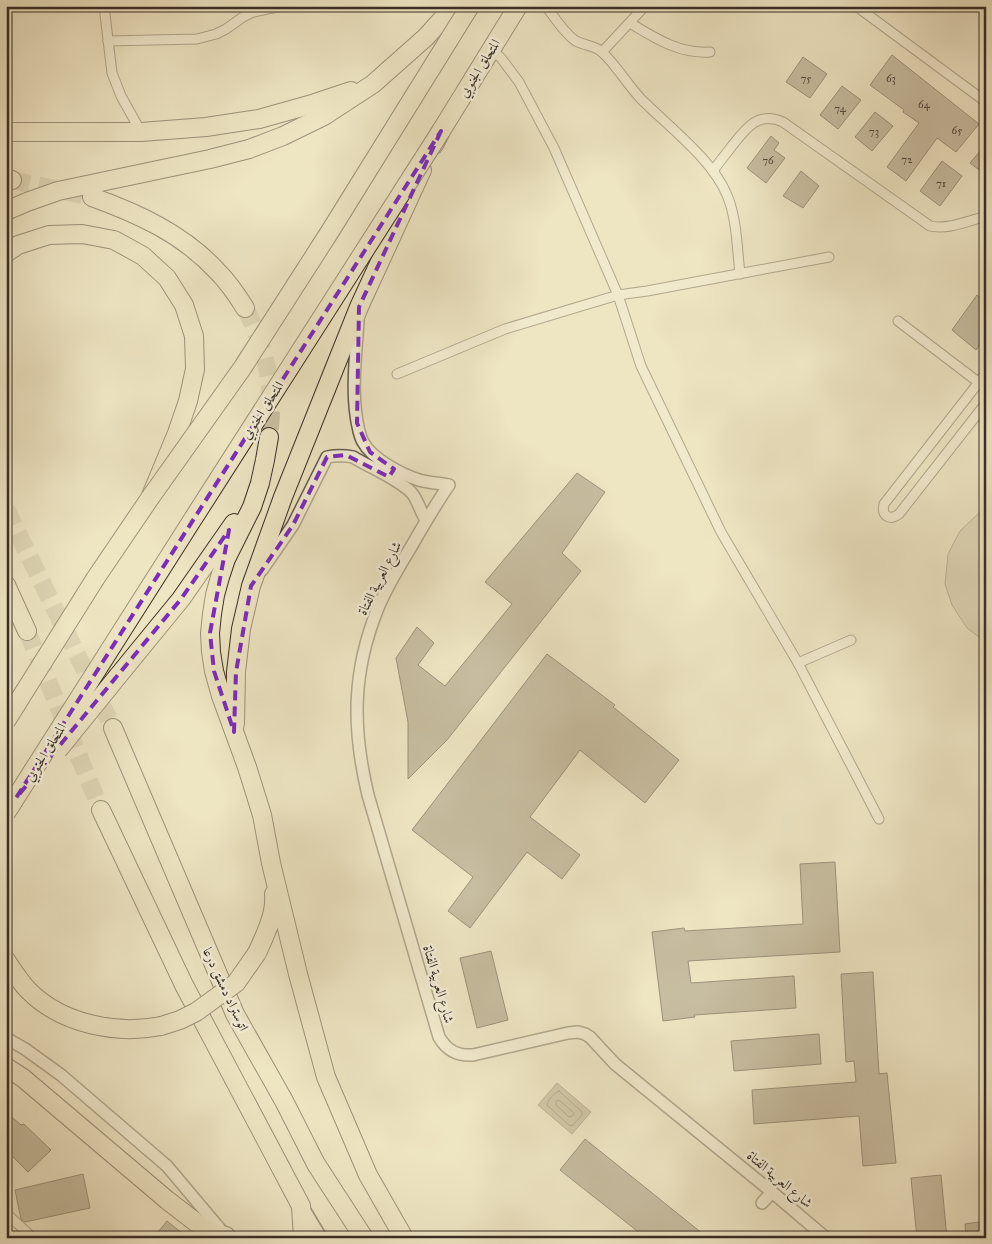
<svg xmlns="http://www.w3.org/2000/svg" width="992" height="1244" font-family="'IM FELL Great Primer',Amiri,serif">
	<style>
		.green { fill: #cfc6a8; stroke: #847a66 }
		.water { fill: #b0a78d; stroke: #807763 }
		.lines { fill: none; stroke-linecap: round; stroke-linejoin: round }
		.shore { stroke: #746a59; stroke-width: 1 }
		.building { fill: #978d77; stroke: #382e25 }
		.motorway-tunnel { stroke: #cac0a3; stroke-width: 18; stroke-dasharray: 18 9; stroke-linecap: butt }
		.minor-casing { stroke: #665c4c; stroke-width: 11 }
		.tertiary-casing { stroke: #665c4c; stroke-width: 14 }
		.trunk-casing { stroke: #382e25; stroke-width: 18 }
		.motorway-casing { stroke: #382e25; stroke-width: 20 }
		.minor { stroke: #f4eed8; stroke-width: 9 }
		.tertiary { stroke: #f4eed8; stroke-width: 11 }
		.trunk { stroke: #eee5c3; stroke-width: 15 }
		.motorway { stroke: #eee5c3; stroke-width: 18 }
		.motorway-bridge-casing { stroke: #382e25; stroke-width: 20; stroke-linecap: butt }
		.motorway-bridge { stroke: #eee5c3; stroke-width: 18 }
		.marked { fill: none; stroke: #7b2cbf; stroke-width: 4; stroke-dasharray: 10 6; stroke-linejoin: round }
		.labels { text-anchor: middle; stroke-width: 5; stroke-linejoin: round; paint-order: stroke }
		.number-label { font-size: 11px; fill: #50463a }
		.street-label { font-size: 14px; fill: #382e25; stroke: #f4eed8 }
	</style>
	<rect width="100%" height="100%" fill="#eee5c3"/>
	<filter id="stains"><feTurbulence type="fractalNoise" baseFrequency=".004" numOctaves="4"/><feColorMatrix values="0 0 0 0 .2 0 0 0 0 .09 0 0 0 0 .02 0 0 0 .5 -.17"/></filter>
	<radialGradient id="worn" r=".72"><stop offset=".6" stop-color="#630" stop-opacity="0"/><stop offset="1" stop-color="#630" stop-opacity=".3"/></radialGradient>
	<!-- green -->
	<path class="green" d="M986 510V642L967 628 952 605 945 584 948 554 960 531 979 513Z"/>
	<!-- water -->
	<path class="water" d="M557 1083 591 1112 572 1134 538 1105Z"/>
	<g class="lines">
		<!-- shore -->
		<g class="shore">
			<path d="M559 1091 582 1112V1115L572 1126 569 1125 547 1105C548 1100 554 1093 559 1091Z"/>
			<path d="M558 1100 560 1101 573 1112 574 1114 572 1116 569 1117 556 1105V1103Z"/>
		</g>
	</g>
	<!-- building -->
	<g class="building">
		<path d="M892 55 979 124 956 152 937 138 906 181 887 167 919 123 903 112 904 110 870 85Z"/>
		<path d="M803 57 827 74 810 98 786 82Z"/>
		<path d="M842 86 861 100 838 129 820 115Z"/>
		<path d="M875 112 893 126 872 151 855 137Z"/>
		<path d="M771 136 779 143 774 150 785 158 766 183 747 168Z"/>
		<path d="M986 144V175L970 163Z"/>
		<path d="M942 161 962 176 940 206 920 191Z"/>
		<path d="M801 171 819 186 803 208 783 196Z"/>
		<path d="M977 295 986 303V336L976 350 952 330Z"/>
		<path d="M577 473 605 492 562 553 581 571 447 740 408 779V722L396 658 417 627 434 643 418 665 445 686 512 604 485 582Z"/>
		<path d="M547 654 615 705 613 707 679 760 645 803 580 750 530 817 580 855 562 879 527 852 470 928 448 911 473 877 412 830Z"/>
		<path d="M835 862 840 952 688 961 691 983 794 976 796 1008 694 1015 695 1017 663 1021 652 932 684 928 685 931 803 924 800 864Z"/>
		<path d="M491 951 508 1020 477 1028 460 958Z"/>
		<path d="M873 972 879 1074 887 1073 896 1163 863 1166 859 1116 754 1124 752 1090 856 1082 854 1061 846 1062 841 974Z"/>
		<path d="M819 1034 821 1064 734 1071 731 1041Z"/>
		<path d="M6 1112 21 1125 24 1124 51 1150 28 1172 11 1155 6 1158Z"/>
		<path d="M585 1139 708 1238H646L560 1170Z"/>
		<path d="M83 1174 90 1208 25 1222 21 1219 15 1190Z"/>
		<path d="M941 1175 947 1238H917L911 1178Z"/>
		<path d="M167 1221 188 1238H153Z"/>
		<path d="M986 1221V1238H966L965 1224Z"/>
	</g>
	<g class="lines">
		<!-- motorway-tunnel -->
		<g class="motorway-tunnel">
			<path d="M12 180 92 197"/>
			<path d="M245 308C267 350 275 389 269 437"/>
			<path d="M6 509 113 728"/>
			<path d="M27 631 101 810"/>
		</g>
		<!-- minor casing -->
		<g class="minor-casing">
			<g id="minor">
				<path d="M104 6 112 73 121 96 141 132"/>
				<path d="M546 6C554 17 565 34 576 41 585 46 594 45 602 52 617 66 627 84 641 99 669 127 712 159 727 195 737 219 737 248 740 274"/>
				<path d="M856 6 986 102"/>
				<path d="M630 23C655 38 679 54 710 52"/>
				<path d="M108 41 197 39 216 34 226 29 243 17 253 12 282 6"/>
				<path d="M491 49 501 58 519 82 554 148 618 295 641 366 721 532 798 663 879 819"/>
				<path d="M602 52 645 6"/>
				<path d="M713 171C719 162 726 154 732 146 746 128 758 111 783 122L930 226C948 230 968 221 986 216"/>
				<path d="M898 321 986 388"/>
				<path d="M986 373 884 504C881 516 890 521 899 514L986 403"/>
				<path d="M397 374 505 329 618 295 647 291 829 257"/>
				<path d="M798 663 851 640"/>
				<path d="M6 1213 33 1238"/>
			</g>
		</g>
		<!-- tertiary casing -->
		<g class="tertiary-casing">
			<g id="tertiary">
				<path d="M358 320C356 356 350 395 359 431 360 435 361 439 363 442 372 459 401 474 419 480 429 483 439 483 449 485 435 505 423 526 411 547 399 567 387 586 378 608 352 672 352 728 368 795L439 1037C447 1051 458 1056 473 1055L568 1033 578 1032 585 1034 590 1037 615 1064 772 1192 826 1238"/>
				<path d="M262 570 293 525 327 457C337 455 343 455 353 457 371 468 395 477 411 492 418 500 420 511 426 520"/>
				<path d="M6 1038 25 1049 61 1075 167 1166 225 1235"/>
				<path d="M762 1203 772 1192"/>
			</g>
		</g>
		<!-- trunk casing -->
		<g class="trunk-casing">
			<path id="trunk" d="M301 1208 319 1238"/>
		</g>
		<!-- motorway casing -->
		<g class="motorway-casing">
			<g id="motorway">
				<path d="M6 132H141L206 127 259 119 309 105 351 91"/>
				<path d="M434 145 441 131 518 6"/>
				<path d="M6 178 12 180"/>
				<path d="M92 197C139 214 183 234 217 271 228 282 237 295 245 308"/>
				<path d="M6 211 27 202 58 191 210 159 249 149 283 136 324 116 373 84 426 37 454 6"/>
				<path d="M6 253 18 245 49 235 82 234 114 240 143 256 167 278 184 305 194 336 195 369 188 401 177 433 150 498 95 579"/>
				<path d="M269 437 265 460 260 483 252 507 226 559 220 577 215 595 212 614 210 633 211 652 214 671 221 696 247 767 262 815 271 863 298 974 326 1077 368 1175 404 1238"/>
				<path d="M6 585 27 631"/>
				<path d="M118 676 181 599 234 523"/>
				<path d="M235 724 236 672 241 629 251 586 283 497 359 307 422 170"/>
				<path d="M113 728 235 1014 284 1101 316 1164 364 1238"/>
				<path d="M101 810 184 985 301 1206 303 1238"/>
				<path d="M257 953C265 935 276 914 274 894"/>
				<path d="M6 960C13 971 20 982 29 991 62 1024 117 1035 161 1026"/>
				<path d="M6 1067 23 1078 167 1200 202 1227 210 1231 226 1236"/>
			</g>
		</g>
		<!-- minor -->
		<use href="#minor" class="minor"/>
		<!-- tertiary -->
		<use href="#tertiary" class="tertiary"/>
		<!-- trunk -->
		<use href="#trunk" class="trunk"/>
		<!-- motorway -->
		<use href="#motorway" class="motorway"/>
		<!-- motorway-bridge casing -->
		<g class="motorway-bridge-casing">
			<g id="motorway-bridge">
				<path d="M150 498 243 367 329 233 470 6"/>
				<path d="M6 721 95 579"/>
				<path d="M58 750 118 676"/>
				<path d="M6 813 191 522 441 131"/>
				<path d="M161 1026 180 1020 196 1012 236 983 257 953"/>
			</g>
		</g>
		<!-- motorway-bridge -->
		<use href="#motorway-bridge" class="motorway-bridge"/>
	</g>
	<!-- marked area -->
	<path d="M0 0H992V1244H0ZM441 131 359 307 357 423 370 452 394 469 389 477 346 455 327 457 293 525 251 586 236 672 234 732 214 671 210 633 229 530 181 599 16 798Z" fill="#eee5c3" fill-opacity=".55" fill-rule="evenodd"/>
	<path class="marked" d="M441 131 359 307 357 423 370 452 394 469 389 477 346 455 327 457 293 525 251 586 236 672 234 732 214 671 210 633 229 530 181 599 16 798Z"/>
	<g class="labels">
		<!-- number labels -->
		<g class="number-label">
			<text x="806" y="82">75</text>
			<text x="891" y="82">63</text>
			<text x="924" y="108">64</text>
			<text x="840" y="112">74</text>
			<text x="957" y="134">65</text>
			<text x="874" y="135">73</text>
			<text x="907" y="163">72</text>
			<text x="768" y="164">76</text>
			<text x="941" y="187">71</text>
		</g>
		<!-- street labels -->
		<g class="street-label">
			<text transform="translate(479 68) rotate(-58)" y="5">المتحلق الجنوبي</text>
			<text transform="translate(262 410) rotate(-57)" y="5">المتحلق الجنوبي</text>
			<text transform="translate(379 578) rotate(-63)" y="5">شارع العربية الفتاة</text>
			<text transform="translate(45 752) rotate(-58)" y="5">المتحلق الجنوبي</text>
			<text transform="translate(439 984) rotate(74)" y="5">شارع العربية الفتاة</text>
			<text transform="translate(226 989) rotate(65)" y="5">اتوستراد دمشق درعا</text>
			<text transform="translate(780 1179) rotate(40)" y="5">شارع العربية الفتاة</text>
		</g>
	</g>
	<!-- margin -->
	<rect width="992" height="1244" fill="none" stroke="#eee5c3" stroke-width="25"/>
	<rect x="8" y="8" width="977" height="1229" fill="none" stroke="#382e25" stroke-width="2.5"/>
	<rect x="12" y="12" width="967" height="1219" fill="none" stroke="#382e25"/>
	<rect width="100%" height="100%" filter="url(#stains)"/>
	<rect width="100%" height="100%" fill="url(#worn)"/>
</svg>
